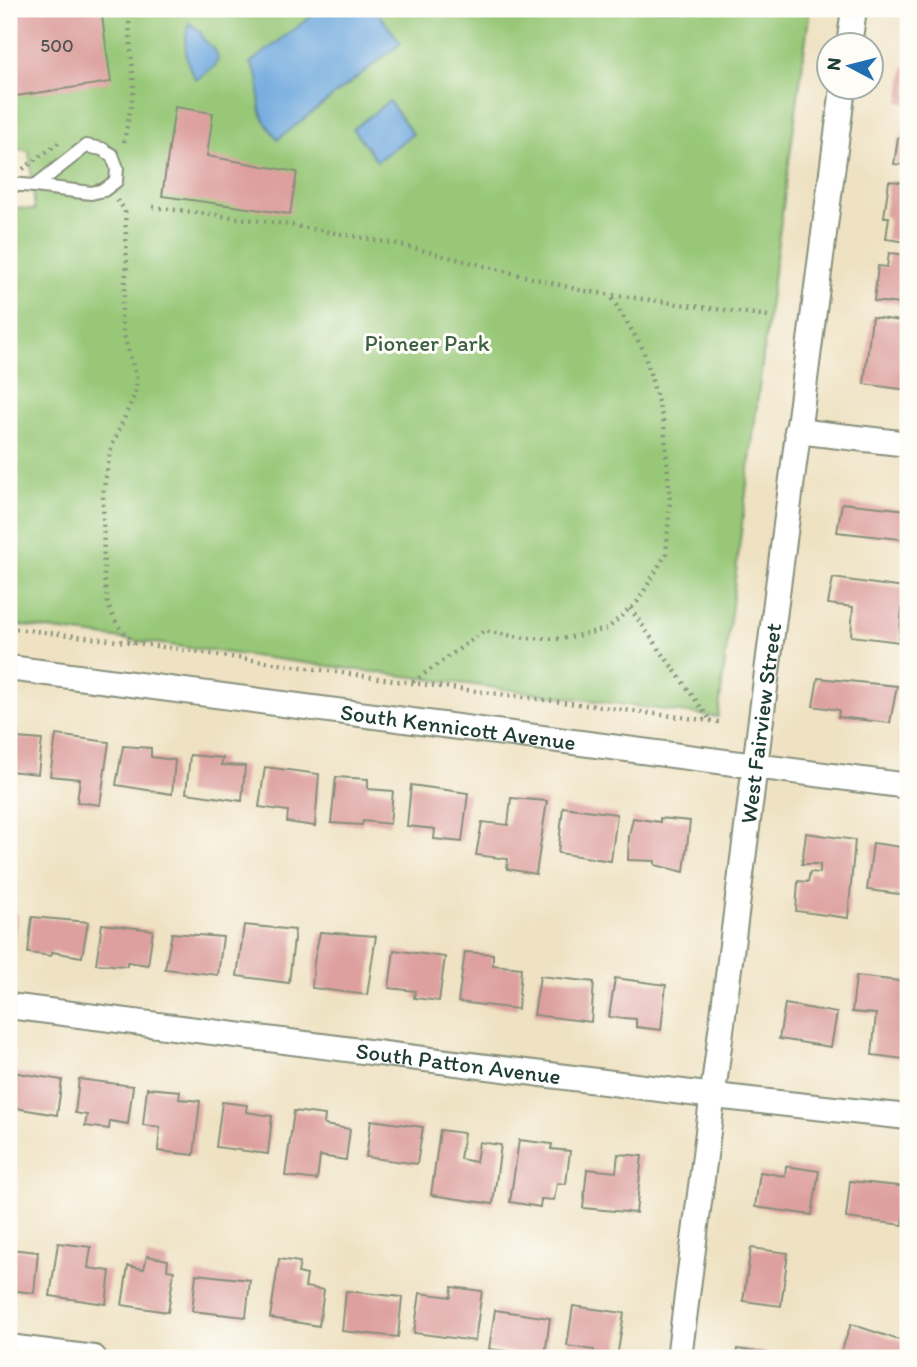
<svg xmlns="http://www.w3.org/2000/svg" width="917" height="1367" font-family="Itim,sans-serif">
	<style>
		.green { fill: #97c777; stroke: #5b8256; stroke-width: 2 }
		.water { fill: #6da7dd; stroke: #467288; stroke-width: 2 }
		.building { fill: #dda09f }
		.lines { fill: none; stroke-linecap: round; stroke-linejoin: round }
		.lane-casing { stroke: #87907c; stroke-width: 16 }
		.street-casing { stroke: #87907c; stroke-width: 28 }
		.path { stroke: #87907c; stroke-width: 4.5; stroke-dasharray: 2 5; stroke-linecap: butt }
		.lane { stroke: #fff; stroke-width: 12 }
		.street { stroke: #fff; stroke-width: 24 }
		.labels { text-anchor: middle; stroke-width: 6; stroke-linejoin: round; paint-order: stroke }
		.number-label { font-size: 19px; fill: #4e564f }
		.park-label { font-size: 23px; fill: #3d6045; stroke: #fdfcf7 }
		.street-label { font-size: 23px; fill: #1f3d34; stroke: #fdfcf7 }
	</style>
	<rect width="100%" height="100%" fill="#fdfcf7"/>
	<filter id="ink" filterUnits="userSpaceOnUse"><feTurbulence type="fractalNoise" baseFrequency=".0143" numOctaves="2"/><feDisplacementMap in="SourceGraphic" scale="14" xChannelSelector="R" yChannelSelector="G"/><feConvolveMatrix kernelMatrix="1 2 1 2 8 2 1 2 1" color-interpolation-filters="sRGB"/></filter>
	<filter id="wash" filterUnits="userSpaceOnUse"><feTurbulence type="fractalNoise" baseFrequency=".00686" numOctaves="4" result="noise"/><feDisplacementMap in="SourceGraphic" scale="28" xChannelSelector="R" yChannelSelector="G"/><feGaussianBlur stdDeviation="1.57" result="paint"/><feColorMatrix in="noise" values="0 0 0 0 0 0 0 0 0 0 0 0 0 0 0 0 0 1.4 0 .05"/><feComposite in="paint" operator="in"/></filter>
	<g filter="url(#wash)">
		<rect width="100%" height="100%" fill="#efe2c3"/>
		<!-- green -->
		<path class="green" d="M9 9H810L768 316 718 717 9 624V207L35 210 29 151 9 147Z"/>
		<!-- water -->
		<g class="water">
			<path d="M321 9H375L401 43 278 139C270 129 262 120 260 108 257 88 264 82 250 63Z"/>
			<path d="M189 23 201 32 203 39 215 50 218 57 216 65 196 80C184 62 183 44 189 23Z"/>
			<path d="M389 101 413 134 377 161 353 129Z"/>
		</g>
		<g id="blocks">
			<!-- building -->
			<g class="building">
				<path d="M9 9H101L111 82 9 97Z"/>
				<path d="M904 66 908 67V104L899 102Z"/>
				<path d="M175 107 213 113 207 156 297 172 290 214 162 196Z"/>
				<path d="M904 121H908V166L894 164 898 138H902Z"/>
				<path d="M889 181 908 183V242L886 239 889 217H884Z"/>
				<path d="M889 253 908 255V305L874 301 878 266 887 267Z"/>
				<path d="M872 317 908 322V390L864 384Z"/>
				<path d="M842 503 908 510V540L837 532Z"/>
				<path d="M833 578 904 588 899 642 851 636 853 607 828 604Z"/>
				<path d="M818 678 897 686 890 723 838 717 839 710 813 706Z"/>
				<path d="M9 729 18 730 17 738 42 740 38 774 9 771Z"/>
				<path d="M56 735 109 742 100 805 77 802 80 779 50 776Z"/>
				<path d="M123 746 151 748V757L175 760 172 794 116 785Z"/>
				<path d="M190 755 223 758 221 765 245 766 242 801 186 793Z"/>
				<path d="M265 767 319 774 315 826 287 822 288 811 259 807Z"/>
				<path d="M336 777 368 779V789L393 791 390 824 363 821 362 825 331 823Z"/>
				<path d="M411 785 468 793 462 842 434 839 435 829 407 826Z"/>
				<path d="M511 798 547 801 536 874 507 869 508 859 476 855 482 822 508 825Z"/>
				<path d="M563 807 617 814 611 861 558 853Z"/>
				<path d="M633 818 660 822V818L690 821 684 872 655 865V861L628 860 629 836Z"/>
				<path d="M806 833 855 840 848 918 796 911 798 881 808 882 810 872 820 873V864H802Z"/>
				<path d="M873 843 908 848V895L867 890Z"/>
				<path d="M9 913 18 914 12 952 9 951Z"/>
				<path d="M32 917 88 922 82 957 52 952 51 956 28 953Z"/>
				<path d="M102 924 153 930 148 965 127 962V966L96 964Z"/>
				<path d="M244 925 295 930 289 983 237 976Z"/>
				<path d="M320 932 376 936 367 995 312 988 314 962Z"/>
				<path d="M172 933 223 937 218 975 165 969Z"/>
				<path d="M394 950 445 957 439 1001 414 998 415 991 389 988Z"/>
				<path d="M465 952 493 954V965L521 968 518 1009 458 1002Z"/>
				<path d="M540 976 594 982 591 1022 534 1015Z"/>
				<path d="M856 976 908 982V1023L904 1059 872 1055 876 1014 852 1012Z"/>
				<path d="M615 978 666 985 661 1030 636 1027V1019L609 1017Z"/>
				<path d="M785 1004 837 1013 831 1047 779 1039Z"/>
				<path d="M12 1072 62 1080 57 1115 9 1107V1094Z"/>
				<path d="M79 1079 133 1086 128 1124 110 1121 109 1129 85 1126 87 1115 75 1113Z"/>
				<path d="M147 1088 180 1091 179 1099 200 1101 194 1155 158 1151 160 1127 143 1125Z"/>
				<path d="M222 1102 247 1105 246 1112 272 1116 268 1154 216 1147Z"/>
				<path d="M294 1111 325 1115 324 1125 350 1129 346 1160 320 1156 317 1180 285 1176Z"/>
				<path d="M371 1120 423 1127 417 1164 366 1157Z"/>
				<path d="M440 1130 464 1133 460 1159 476 1162 479 1142 501 1145 493 1204 431 1195Z"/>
				<path d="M519 1140 552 1144 551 1149 570 1151 566 1184 557 1183 554 1200 541 1199 540 1207 510 1202Z"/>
				<path d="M618 1154 642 1156 636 1213 583 1208 587 1169 616 1172Z"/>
				<path d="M786 1166 819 1171 812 1215 755 1207 760 1172 785 1176Z"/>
				<path d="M850 1181 907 1187 903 1225 846 1218Z"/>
				<path d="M58 1243 91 1247 88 1268 110 1271 106 1304 50 1296Z"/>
				<path d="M751 1248 788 1253 781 1306 743 1301Z"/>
				<path d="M9 1249 38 1252 34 1293 9 1290Z"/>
				<path d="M147 1256 168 1260 167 1270 174 1271 168 1312 122 1305 128 1266 144 1269Z"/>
				<path d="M279 1259 300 1262 298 1273 307 1275 305 1287 324 1290 319 1326 270 1318Z"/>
				<path d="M196 1274 250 1280 246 1317 192 1311Z"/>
				<path d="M452 1287 482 1291 475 1341 414 1333 420 1293 451 1297Z"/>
				<path d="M346 1291 402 1297 398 1337 342 1331Z"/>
				<path d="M573 1306 624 1313 617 1358 593 1356 594 1350 567 1346Z"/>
				<path d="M495 1310 550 1318 545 1356 489 1349Z"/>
				<path d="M851 1324 905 1342 899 1358H839Z"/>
				<path d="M737 1349 796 1357 795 1358H736Z"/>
			</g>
		</g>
	</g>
	<g filter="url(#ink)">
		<use href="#blocks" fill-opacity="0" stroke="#87907c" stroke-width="2"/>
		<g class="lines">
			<!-- lane casing -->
			<g class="lane-casing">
				<path id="lane" d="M9 184 35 186 86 146 102 149 112 155 117 168 116 181 104 190 91 193 35 186"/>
			</g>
			<!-- street casing -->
			<g class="street-casing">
				<g id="street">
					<path d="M849 46 854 9"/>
					<path d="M797 431 908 444"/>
					<path id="s1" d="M9 668 908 786"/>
					<path id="s2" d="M9 1006 714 1096 908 1117"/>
					<path d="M9 1347 94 1358"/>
					<path id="s3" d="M679 1358C735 935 786 511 843 88"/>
				</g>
			</g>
			<!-- path -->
			<g class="path">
				<path d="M124 142 134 89 128 9"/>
				<path d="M23 169 61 141"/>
				<path d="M117 200 125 210 127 266 121 318 123 332 137 379 135 394 111 448 103 493 104 577 108 605 118 626 134 643"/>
				<path d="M153 207 285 224 397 244 584 291 768 316"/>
				<path d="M630 608 710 720"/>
				<path d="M9 628 135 643 412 683 719 722"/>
				<path d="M413 682 484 631 525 638 562 639 607 629 638 601 666 554 670 501 664 423 643 349 610 295"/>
			</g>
			<!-- lane -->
			<use href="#lane" class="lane"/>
			<!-- street -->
			<use href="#street" class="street"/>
		</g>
	</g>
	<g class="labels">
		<!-- number labels -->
		<g class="number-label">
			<text x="57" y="52">500</text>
		</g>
		<!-- park labels -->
		<g class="park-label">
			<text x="427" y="351">Pioneer Park</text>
		</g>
		<!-- street labels -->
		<g class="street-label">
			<text dy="8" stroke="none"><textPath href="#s3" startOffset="640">West Fairview Street</textPath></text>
			<text dy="8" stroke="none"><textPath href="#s1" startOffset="453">South Kennicott Avenue</textPath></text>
			<text dy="8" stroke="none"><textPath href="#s2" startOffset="453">South Patton Avenue</textPath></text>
		</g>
	</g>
	<!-- margin -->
	<rect width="917" height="1367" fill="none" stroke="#fdfcf7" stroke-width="35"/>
	<!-- north arrow -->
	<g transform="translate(850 66) rotate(277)"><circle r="33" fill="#fdfcf7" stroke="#a4b0a9" stroke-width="2"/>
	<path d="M0-5L12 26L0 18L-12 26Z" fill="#1f6fb2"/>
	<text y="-10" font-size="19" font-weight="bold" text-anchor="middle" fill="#1f3d34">N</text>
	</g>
</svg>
